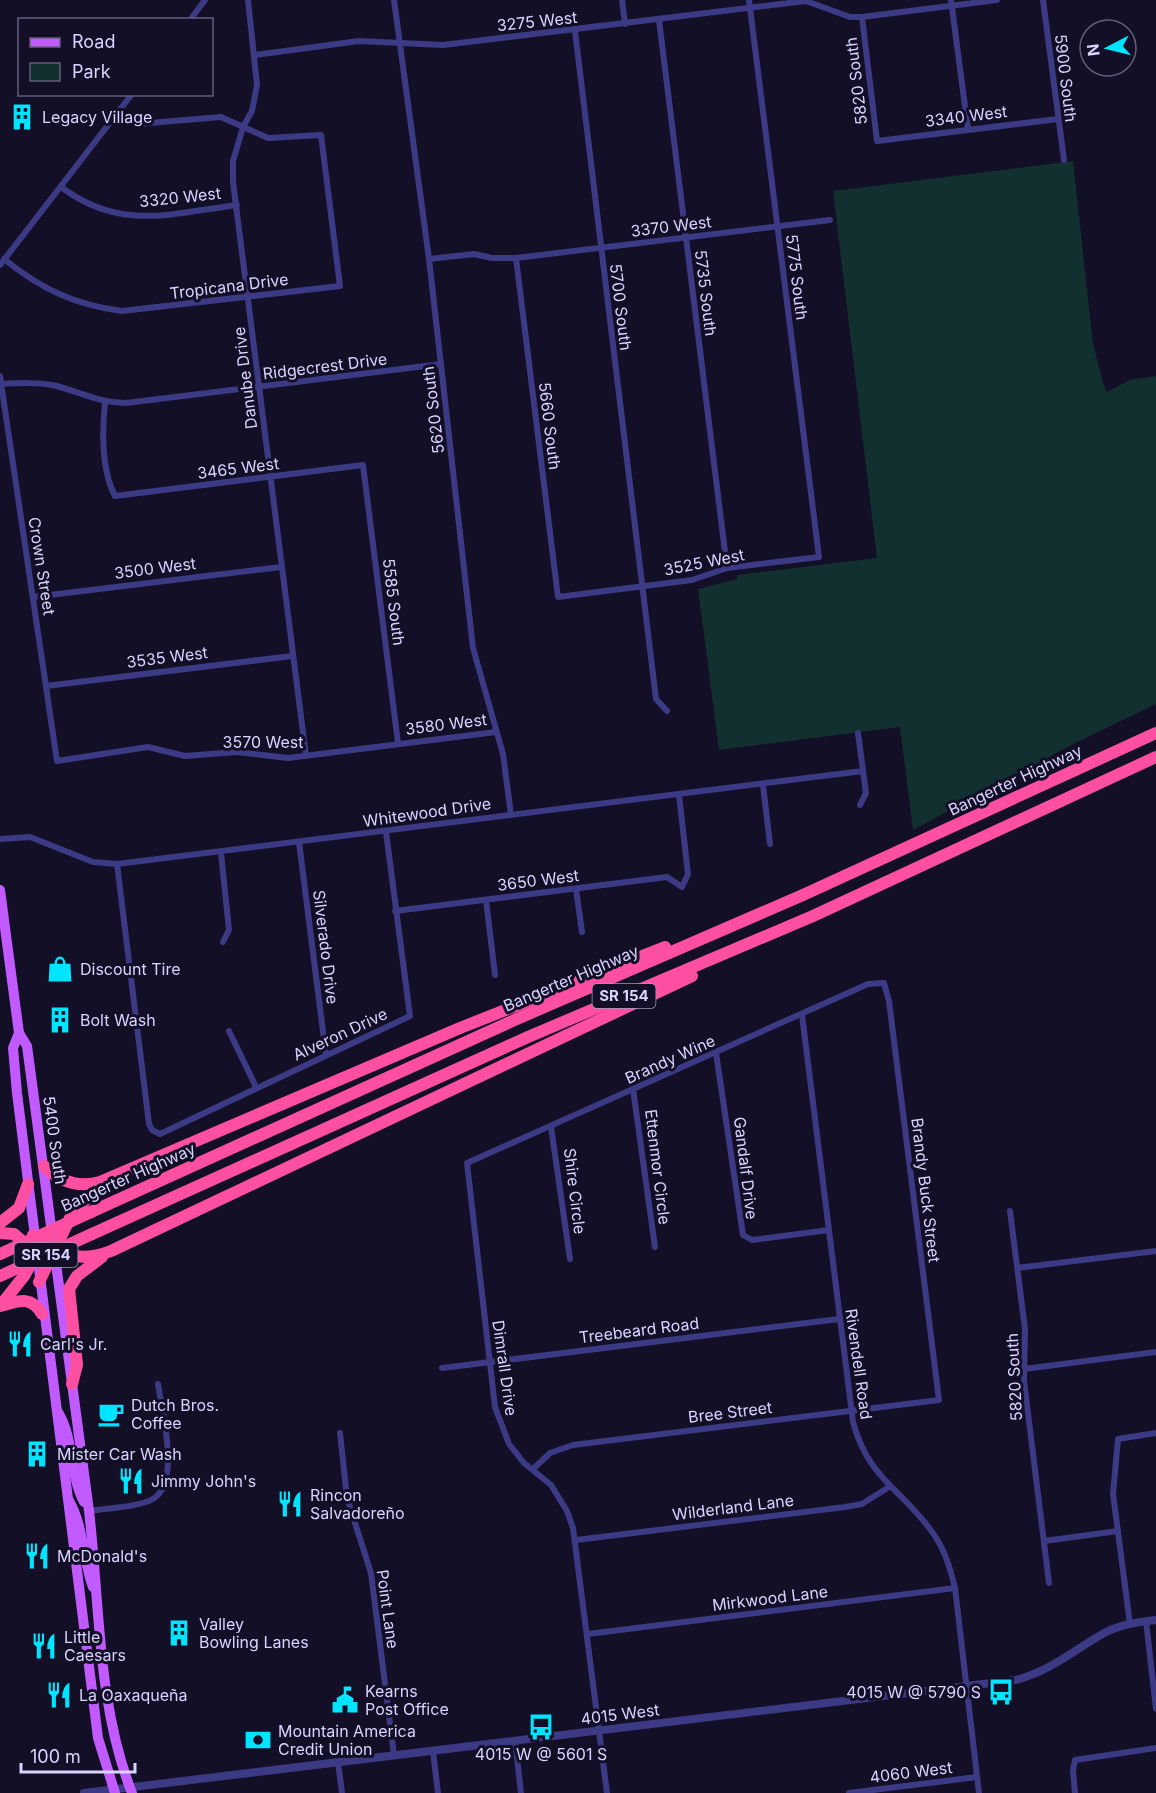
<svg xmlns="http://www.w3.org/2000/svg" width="1156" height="1793" font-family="Inter,sans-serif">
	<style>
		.green { fill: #12302f }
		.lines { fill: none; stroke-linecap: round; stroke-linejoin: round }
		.minor { stroke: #3d3a85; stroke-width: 6 }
		.tertiary { stroke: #3d3a85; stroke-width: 8 }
		.primary { stroke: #c25bff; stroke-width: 10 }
		.motorway { stroke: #ff4fa3; stroke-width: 12 }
		.motorway-bridge { stroke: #ff4fa3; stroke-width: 12 }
		.labels { text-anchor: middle; stroke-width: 6; stroke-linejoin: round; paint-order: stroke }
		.shield { fill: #130f26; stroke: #9e99be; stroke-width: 1.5 }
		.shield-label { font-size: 15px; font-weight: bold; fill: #d9d4ff }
		.street-label { font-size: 16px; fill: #d9d4ff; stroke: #130f26 }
		.poi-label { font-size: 16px; fill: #d9d4ff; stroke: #130f26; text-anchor: start }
	</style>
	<rect width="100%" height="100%" fill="#130f26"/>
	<!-- green -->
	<path class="green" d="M1073 161 1093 344 1104 386 1107 392 1130 380 1156 376V704L1073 744 913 830 900 727 719 750 698 589 737 579V575L877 558 833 191Z"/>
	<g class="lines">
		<!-- minor -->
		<g class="minor">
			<path d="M248 0 257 85 252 111 243 127 233 161V182L306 756"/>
			<path d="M394 0 429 259 473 648 503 754 511 815"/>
			<path d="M622 0 625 24"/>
			<path d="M951 0 968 129"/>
			<path d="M1043 0 1064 160"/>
			<path d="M862 17 877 141 1058 119"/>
			<path d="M190 20 205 0"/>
			<path d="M659 20 727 568"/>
			<path d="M575 31 656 699 667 711"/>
			<path d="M255 55 359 41 443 45 806 1 850 17H862L997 0"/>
			<path d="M61 187C120 231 169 214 237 205"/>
			<path d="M516 258 558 597 692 580 727 568 819 557 749 0"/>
			<path d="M4 259C41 289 75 305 122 311L340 286 321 135 268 138 221 117 138 124 127 121 117 113"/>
			<path d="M429 259 474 254 492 258H516L830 220"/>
			<path d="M0 265 132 94"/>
			<path d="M0 376 57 761 148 747 185 756 237 752 288 758 496 732"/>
			<path d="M0 384C19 383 39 382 57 386 82 393 100 403 126 403L441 364"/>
			<path d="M105 403C102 432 101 469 115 496L363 465 398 743"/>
			<path d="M33 597 281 567"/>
			<path d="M46 686 292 656"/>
			<path d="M858 733 866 793 860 805"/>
			<path d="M763 785 770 844"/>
			<path d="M0 839 30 837 93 862 117 864 863 771"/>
			<path d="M299 842 326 1055"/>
			<path d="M221 853 229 930 223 942"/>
			<path d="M117 864 149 1124 152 1130 160 1134 410 1016 386 832"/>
			<path d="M576 889 582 932"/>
			<path d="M486 900 495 975"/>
			<path d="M395 911 667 877 682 887 688 874 679 795"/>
			<path d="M802 1015 853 1422C868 1478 900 1488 930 1529 944 1547 950 1567 955 1588L979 1793"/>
			<path d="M229 1031 256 1087"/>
			<path d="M716 1053 743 1235 752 1240 829 1230"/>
			<path d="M633 1089 655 1247"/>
			<path d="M551 1127 570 1259"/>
			<path d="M1010 1211 1025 1329 1024 1381 1049 1583"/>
			<path d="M1017 1268 1156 1251"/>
			<path d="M442 1368 839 1319"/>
			<path d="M1024 1369 1156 1352"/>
			<path d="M340 1433 347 1498 371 1573 394 1755"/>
			<path d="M533 1469 550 1453 573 1445 939 1400 889 1001 884 983 868 984 467 1163 495 1407 509 1444 524 1463 551 1485 567 1511 573 1528 607 1793"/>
			<path d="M89 1511C108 1508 130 1508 149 1501 183 1488 162 1413 158 1384"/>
			<path d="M576 1540 845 1507 862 1504 889 1487"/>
			<path d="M1044 1541 1118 1531"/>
			<path d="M1146 1621 1156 1709"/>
			<path d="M1130 1624 1113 1494 1118 1439 1156 1433"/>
			<path d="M588 1634 955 1588"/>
			<path d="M515 1740 521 1793"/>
			<path d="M433 1751 438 1793"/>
			<path d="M338 1762 342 1793"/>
			<path d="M849 1793 977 1777"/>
			<path d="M1075 1793 1073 1770 1075 1760 1156 1748"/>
		</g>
		<!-- tertiary -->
		<path class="tertiary" d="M84 1793 1016 1680C1051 1671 1075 1649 1106 1632 1122 1624 1139 1622 1156 1620"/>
		<!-- primary -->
		<g class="primary">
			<path d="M0 890 19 1033 27 1046C49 1200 69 1355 89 1511 100 1604 97 1705 132 1793"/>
			<path d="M19 1033 13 1048 17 1093 98 1738 115 1793"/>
			<path d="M58 1412C75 1441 69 1474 84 1502"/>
			<path d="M68 1499C84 1525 82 1558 93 1587"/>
		</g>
		<!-- motorway -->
		<g class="motorway">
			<path d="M44 1166C60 1182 78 1188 100 1182L460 1028 665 947"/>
			<path d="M91 1212 519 1018 803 895 1156 733"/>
			<path d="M0 1223 19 1208 28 1184"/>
			<path d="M0 1233 14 1234 30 1248"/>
			<path d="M92 1234 528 1037 813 916 1156 757"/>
			<path d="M33 1235C62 1254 77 1264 111 1251L692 976"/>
			<path d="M39 1282 72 1214 102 1184"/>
			<path d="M1 1305 24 1276 48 1235"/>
			<path d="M0 1306C18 1301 31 1295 42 1314"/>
			<path d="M72 1384 77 1365 69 1289 77 1276 102 1257"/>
		</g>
		<!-- motorway-bridge -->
		<g class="motorway-bridge">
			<path d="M0 1254 91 1212"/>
			<path d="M0 1276 92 1234"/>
		</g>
	</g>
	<!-- icons -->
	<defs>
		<g id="building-bare" transform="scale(2.07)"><path d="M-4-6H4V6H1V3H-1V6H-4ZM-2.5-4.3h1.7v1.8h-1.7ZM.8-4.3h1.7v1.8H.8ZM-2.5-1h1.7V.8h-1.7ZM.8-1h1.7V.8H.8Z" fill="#00e5ff" stroke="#130f26" stroke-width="2.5" paint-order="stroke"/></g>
		<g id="shop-bare" transform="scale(2.07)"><path d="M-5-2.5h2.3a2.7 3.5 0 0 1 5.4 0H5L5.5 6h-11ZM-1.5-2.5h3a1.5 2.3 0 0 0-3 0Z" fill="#00e5ff" stroke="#130f26" stroke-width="2.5" paint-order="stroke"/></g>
		<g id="restaurant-bare" transform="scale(2.07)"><path d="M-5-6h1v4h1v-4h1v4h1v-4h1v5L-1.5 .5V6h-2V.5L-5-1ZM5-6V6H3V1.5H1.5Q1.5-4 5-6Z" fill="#00e5ff" stroke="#130f26" stroke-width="2.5" paint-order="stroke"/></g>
		<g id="cafe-bare" transform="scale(2.07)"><path d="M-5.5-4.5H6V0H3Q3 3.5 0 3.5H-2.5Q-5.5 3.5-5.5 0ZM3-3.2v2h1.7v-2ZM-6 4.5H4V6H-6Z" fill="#00e5ff" stroke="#130f26" stroke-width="2.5" paint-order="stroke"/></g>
		<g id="bus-bare" transform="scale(2.07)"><path d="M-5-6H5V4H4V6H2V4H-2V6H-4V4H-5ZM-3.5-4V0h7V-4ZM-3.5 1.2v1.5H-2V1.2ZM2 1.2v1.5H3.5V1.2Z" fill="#00e5ff" stroke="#130f26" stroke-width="2.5" paint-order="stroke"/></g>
		<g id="civic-bare" transform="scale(2.07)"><path d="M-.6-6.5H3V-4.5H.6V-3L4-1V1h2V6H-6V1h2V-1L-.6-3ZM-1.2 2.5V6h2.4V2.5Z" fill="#00e5ff" stroke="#130f26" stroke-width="2.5" paint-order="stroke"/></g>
		<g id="bank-bare" transform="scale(2.07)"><path d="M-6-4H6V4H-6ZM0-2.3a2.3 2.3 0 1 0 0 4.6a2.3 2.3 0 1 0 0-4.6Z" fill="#00e5ff" stroke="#130f26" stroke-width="2.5" paint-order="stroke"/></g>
	</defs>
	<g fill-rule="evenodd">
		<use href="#building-bare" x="22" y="117"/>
		<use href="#shop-bare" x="60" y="969"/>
		<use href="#building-bare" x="60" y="1020"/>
		<use href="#restaurant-bare" x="20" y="1344"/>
		<use href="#cafe-bare" x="111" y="1414"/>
		<use href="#building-bare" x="37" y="1454"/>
		<use href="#restaurant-bare" x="131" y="1481"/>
		<use href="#restaurant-bare" x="290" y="1504"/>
		<use href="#restaurant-bare" x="37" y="1556"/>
		<use href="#building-bare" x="179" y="1633"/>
		<use href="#restaurant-bare" x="44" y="1646"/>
		<use href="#bus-bare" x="1001" y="1692"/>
		<use href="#restaurant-bare" x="59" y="1695"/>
		<use href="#civic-bare" x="345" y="1700"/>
		<use href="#bus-bare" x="541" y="1727"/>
		<use href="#bank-bare" x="258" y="1740"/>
	</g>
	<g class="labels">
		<!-- shield labels -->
		<g class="shield">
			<rect x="592.5" y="984" width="63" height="24" rx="4.5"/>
			<rect x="14.5" y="1243" width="63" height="24" rx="4.5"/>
		</g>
		<g class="shield-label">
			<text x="624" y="1001">SR 154</text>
			<text x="46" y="1260">SR 154</text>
		</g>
		<!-- street labels -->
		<g class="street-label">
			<text transform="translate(537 21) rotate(-6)" y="6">3275 West</text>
			<text transform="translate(1066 78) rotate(83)" y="6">5900 South</text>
			<text transform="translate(856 81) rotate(-97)" y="6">5820 South</text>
			<text transform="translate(966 116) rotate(-7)" y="6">3340 West</text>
			<text transform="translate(180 197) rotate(-6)" y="6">3320 West</text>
			<text transform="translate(671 226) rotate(-7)" y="6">3370 West</text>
			<text transform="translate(797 277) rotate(83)" y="6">5775 South</text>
			<text transform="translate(229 286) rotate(-7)" y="6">Tropicana Drive</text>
			<text transform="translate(706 293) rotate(83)" y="6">5735 South</text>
			<text transform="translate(621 307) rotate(83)" y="6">5700 South</text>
			<text transform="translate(325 366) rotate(-7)" y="6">Ridgecrest Drive</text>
			<text transform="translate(245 378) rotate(-97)" y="6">Danube Drive</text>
			<text transform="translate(433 410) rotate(-97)" y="6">5620 South</text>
			<text transform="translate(550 426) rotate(83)" y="6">5660 South</text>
			<text transform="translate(238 468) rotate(-7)" y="6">3465 West</text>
			<text transform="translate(704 562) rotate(-11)" y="6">3525 West</text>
			<text transform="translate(42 566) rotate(81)" y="6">Crown Street</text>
			<text transform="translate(155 568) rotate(-7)" y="6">3500 West</text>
			<text transform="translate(394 602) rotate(83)" y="6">5585 South</text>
			<text transform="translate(167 657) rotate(-7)" y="6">3535 West</text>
			<text transform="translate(446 724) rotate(-7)" y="6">3580 West</text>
			<text x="263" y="748">3570 West</text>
			<text transform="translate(1015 780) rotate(-25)" y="6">Bangerter Highway</text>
			<text transform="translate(427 812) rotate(-8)" y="6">Whitewood Drive</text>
			<text transform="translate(538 880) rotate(-7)" y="6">3650 West</text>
			<text transform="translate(326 947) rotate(83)" y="6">Silverado Drive</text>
			<text transform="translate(571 978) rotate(-23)" y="6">Bangerter Highway</text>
			<text transform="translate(340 1034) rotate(-25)" y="6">Alveron Drive</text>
			<text transform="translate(670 1059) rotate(-24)" y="6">Brandy Wine</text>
			<text transform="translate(55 1140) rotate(82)" y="6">5400 South</text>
			<text transform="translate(658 1167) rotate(83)" y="6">Ettenmor Circle</text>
			<text transform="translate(746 1168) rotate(83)" y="6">Gandalf Drive</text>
			<text transform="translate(128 1177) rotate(-24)" y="6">Bangerter Highway</text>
			<text transform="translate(926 1190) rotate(83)" y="6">Brandy Buck Street</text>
			<text transform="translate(575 1191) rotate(83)" y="6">Shire Circle</text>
			<text transform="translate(639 1330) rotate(-7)" y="6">Treebeard Road</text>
			<text transform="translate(859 1364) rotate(82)" y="6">Rivendell Road</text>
			<text transform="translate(505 1368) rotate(82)" y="6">Dimrall Drive</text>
			<text transform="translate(1014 1377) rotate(-93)" y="6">5820 South</text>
			<text transform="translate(730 1412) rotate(-7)" y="6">Bree Street</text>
			<text transform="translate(733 1507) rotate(-7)" y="6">Wilderland Lane</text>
			<text transform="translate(770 1598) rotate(-7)" y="6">Mirkwood Lane</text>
			<text transform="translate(388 1609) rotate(82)" y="6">Point Lane</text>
			<text transform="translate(620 1714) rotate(-7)" y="6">4015 West</text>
			<text transform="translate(911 1772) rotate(-7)" y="6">4060 West</text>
		</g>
		<!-- poi labels -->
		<g class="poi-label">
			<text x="42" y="123">Legacy Village</text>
			<text x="80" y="975">Discount Tire</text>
			<text x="80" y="1026">Bolt Wash</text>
			<text x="40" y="1350">Carl's Jr.</text>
			<text x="131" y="1411">Dutch Bros.<tspan x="131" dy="18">Coffee</tspan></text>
			<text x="57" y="1460">Mister Car Wash</text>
			<text x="151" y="1487">Jimmy John's</text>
			<text x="310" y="1501">Rincon<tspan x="310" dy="18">Salvadoreño</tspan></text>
			<text x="57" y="1562">McDonald's</text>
			<text x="199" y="1630">Valley<tspan x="199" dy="18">Bowling Lanes</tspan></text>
			<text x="64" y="1643">Little<tspan x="64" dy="18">Caesars</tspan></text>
			<text x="365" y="1697">Kearns<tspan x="365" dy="18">Post Office</tspan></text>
			<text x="981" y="1698" text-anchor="end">4015 W @ 5790 S</text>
			<text x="79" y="1701">La Oaxaqueña</text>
			<text x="278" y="1737">Mountain America<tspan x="278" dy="18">Credit Union</tspan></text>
			<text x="541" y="1760" text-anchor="middle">4015 W @ 5601 S</text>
		</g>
	</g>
	<!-- legend -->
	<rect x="18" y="18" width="195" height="78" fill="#130f26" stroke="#625e7d" stroke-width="1.5"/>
	<rect x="30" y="38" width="30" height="9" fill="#c25bff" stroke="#625e7d" stroke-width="1.5"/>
	<text x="72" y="48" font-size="18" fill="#d9d4ff">Road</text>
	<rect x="30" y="63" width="30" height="18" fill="#12302f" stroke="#625e7d" stroke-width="1.5"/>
	<text x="72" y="78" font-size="18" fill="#d9d4ff">Park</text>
	<!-- north arrow -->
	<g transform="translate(1108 48) rotate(263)"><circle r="28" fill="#130f26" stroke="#625e7d" stroke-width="1.5"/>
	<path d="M0-4.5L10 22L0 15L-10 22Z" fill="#00e5ff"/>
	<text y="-9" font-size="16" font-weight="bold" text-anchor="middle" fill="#d9d4ff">N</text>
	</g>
	<!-- scale -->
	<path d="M21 1763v9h114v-9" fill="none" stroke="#d9d4ff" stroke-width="3"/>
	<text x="30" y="1763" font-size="18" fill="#d9d4ff" stroke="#130f26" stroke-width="4.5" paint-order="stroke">100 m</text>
</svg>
